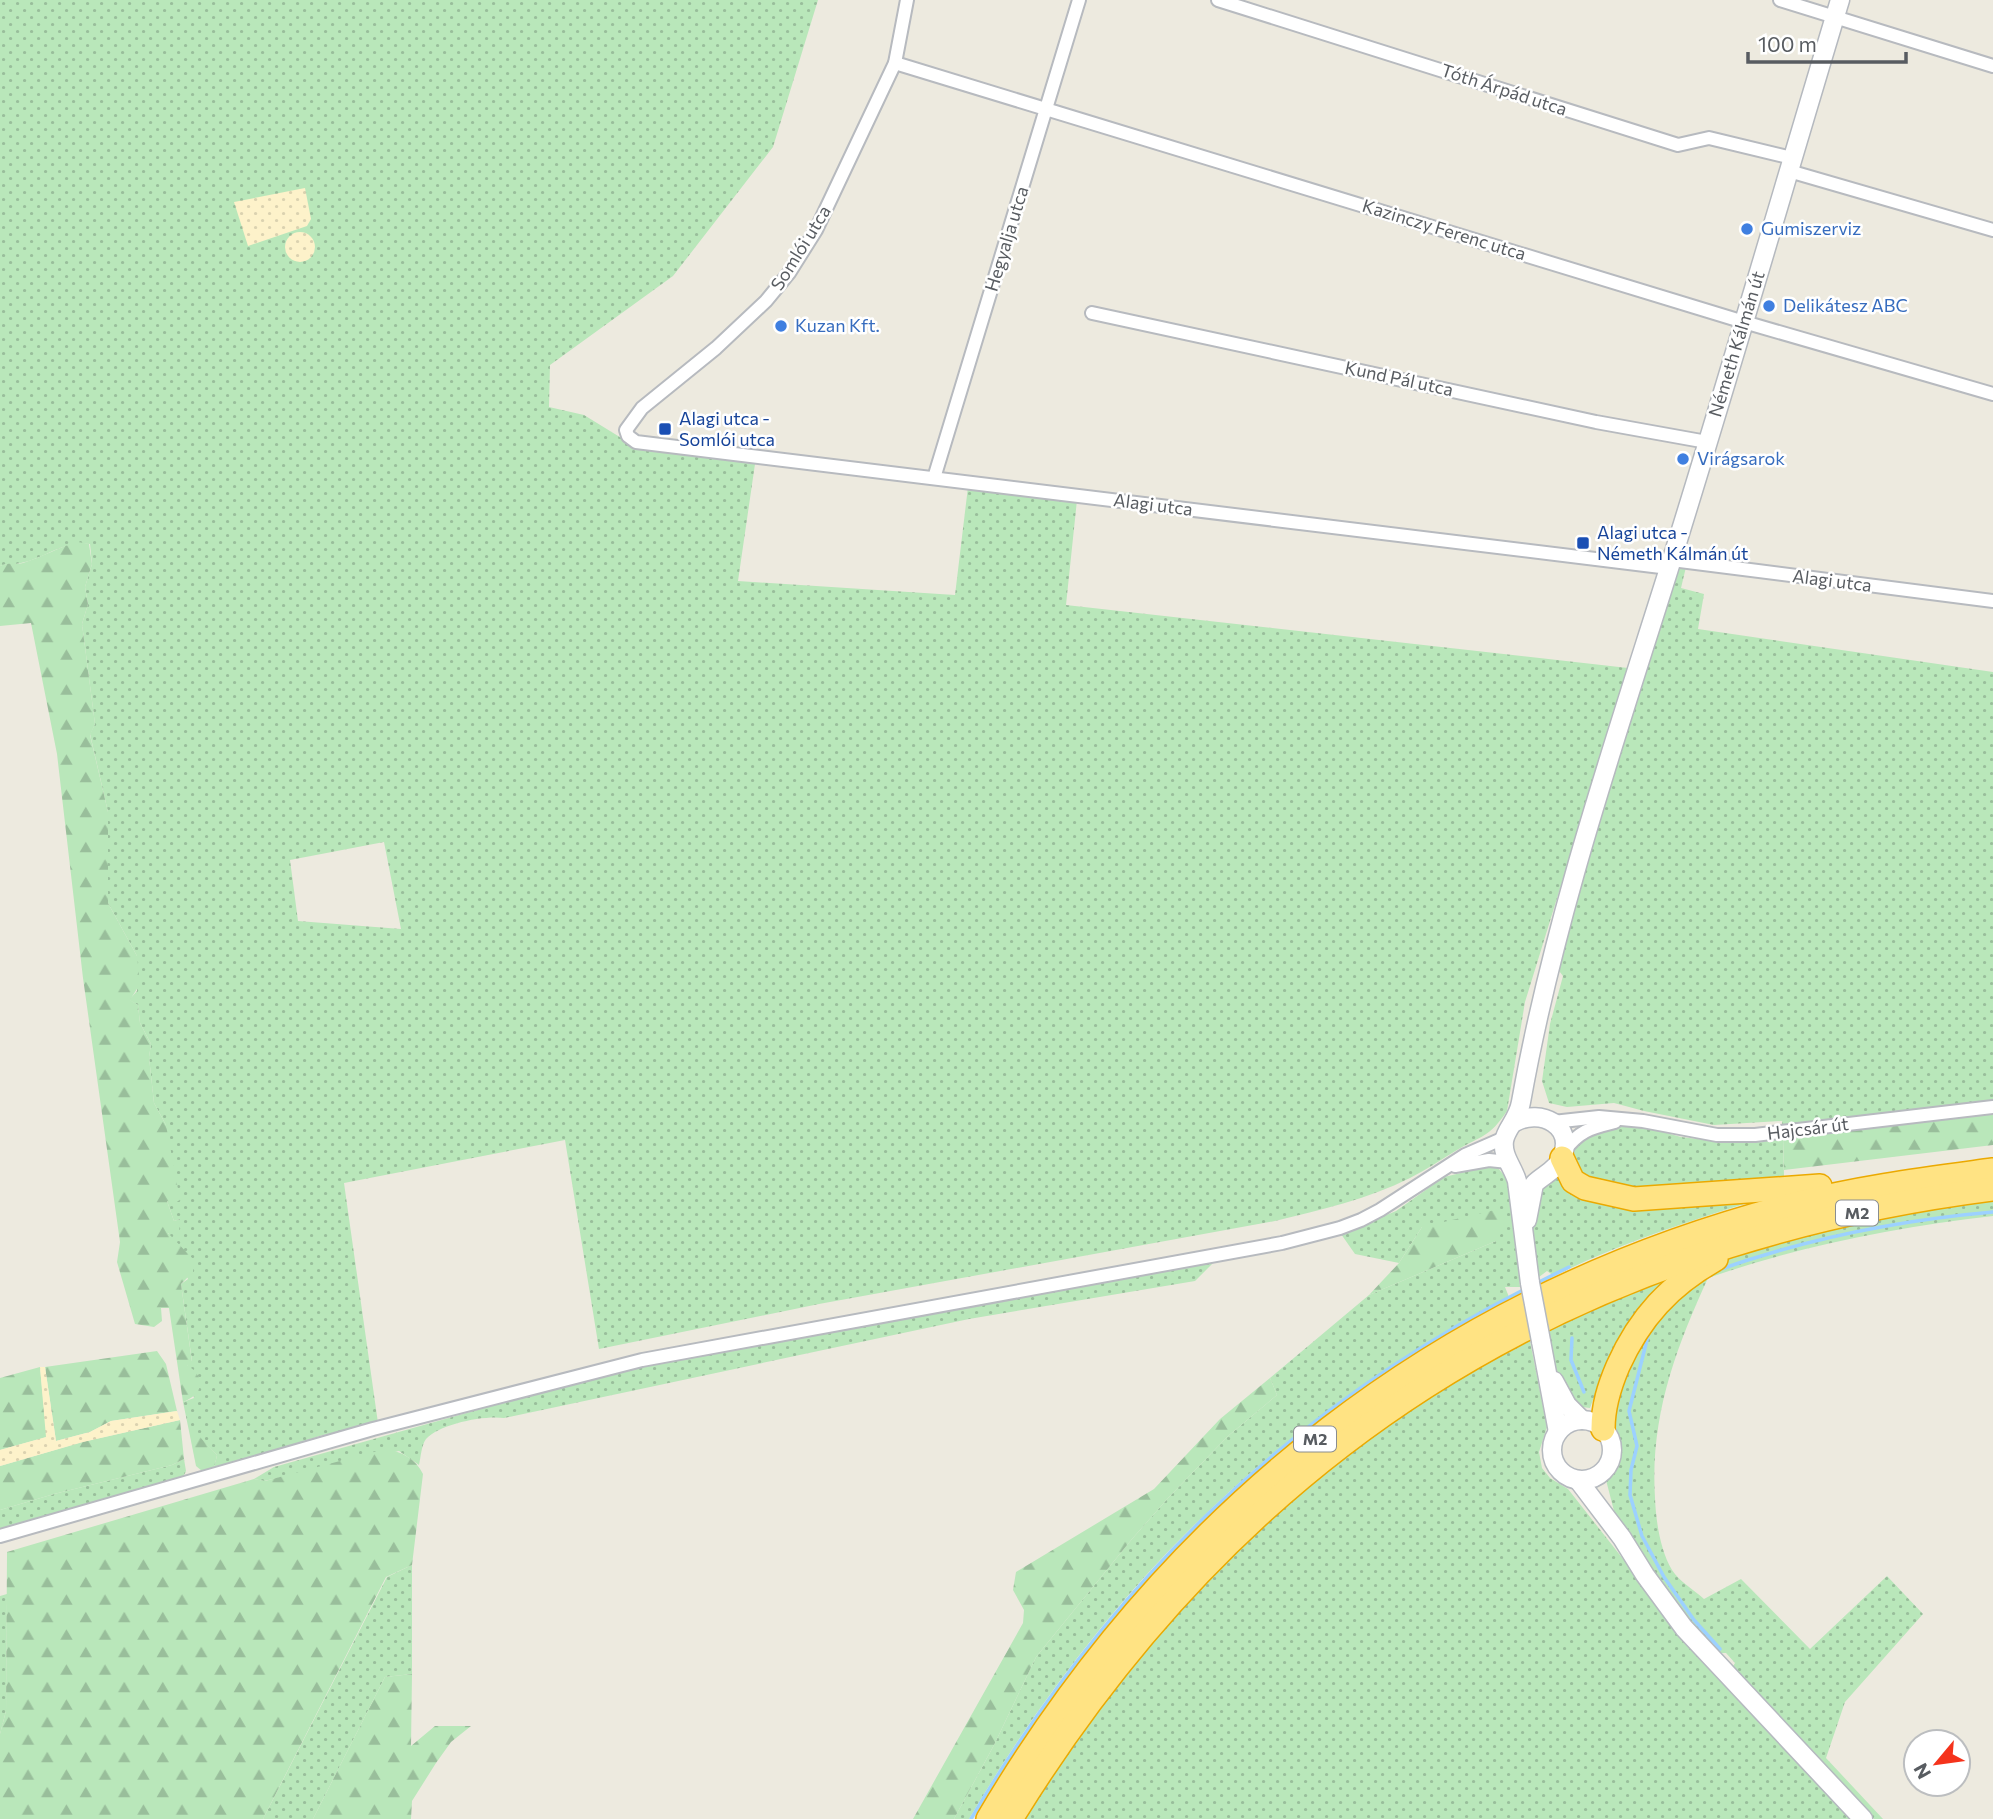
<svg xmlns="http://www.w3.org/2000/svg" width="1993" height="1819" font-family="Commissioner,sans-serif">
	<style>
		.grass { fill: url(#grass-dots); fill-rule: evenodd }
		.forest { fill: url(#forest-firs) }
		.sand { fill: url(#sand-dots) }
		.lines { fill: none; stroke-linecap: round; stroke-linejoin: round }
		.stream { stroke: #9cd1ff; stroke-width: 3.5 }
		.street-casing { stroke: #b7babf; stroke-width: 16 }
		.secondary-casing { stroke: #b5b9bf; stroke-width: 21 }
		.highway-casing { stroke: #eba900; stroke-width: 26 }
		.street { stroke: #fff; stroke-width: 12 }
		.secondary { stroke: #fff; stroke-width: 18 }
		.highway { stroke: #ffe383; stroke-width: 23 }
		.secondary-bridge-casing { stroke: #b5b9bf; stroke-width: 21; stroke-linecap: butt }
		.secondary-bridge { stroke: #fff; stroke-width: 18 }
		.shop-dot { fill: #3f7fe0; stroke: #fff; stroke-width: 2.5 }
		.transit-dot { fill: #1a4fb4; stroke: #fff; stroke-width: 2.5 }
		.labels { text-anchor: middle; stroke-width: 5; stroke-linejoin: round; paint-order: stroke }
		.shield { fill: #fff; stroke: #8a8d90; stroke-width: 2 }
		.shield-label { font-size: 16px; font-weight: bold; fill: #585c61 }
		.street-label { font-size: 18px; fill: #585c61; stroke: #fff }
		.shop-label { font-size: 18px; fill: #366cbe; stroke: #fff; text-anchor: start }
		.transit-label { font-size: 18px; fill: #164399; stroke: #fff; text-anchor: start }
	</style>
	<defs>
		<pattern id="grass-dots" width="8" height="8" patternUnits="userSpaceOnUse" patternTransform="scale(1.75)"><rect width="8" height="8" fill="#b9e7ba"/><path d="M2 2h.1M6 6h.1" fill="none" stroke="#99be9b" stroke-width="1.8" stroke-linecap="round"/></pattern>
		<pattern id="forest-firs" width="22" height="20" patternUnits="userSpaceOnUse" patternTransform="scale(1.75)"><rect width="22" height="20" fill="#b9e7ba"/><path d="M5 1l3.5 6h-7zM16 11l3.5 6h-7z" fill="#99be9b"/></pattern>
		<pattern id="sand-dots" width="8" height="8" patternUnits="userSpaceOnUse" patternTransform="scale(1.75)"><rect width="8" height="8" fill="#fdf2ca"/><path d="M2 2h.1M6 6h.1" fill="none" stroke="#dbd2b0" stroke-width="1.8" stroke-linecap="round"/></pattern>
	</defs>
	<rect width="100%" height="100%" fill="#edeadf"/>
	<!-- grass -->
	<g class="grass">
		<path d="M0 0H818L773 147 673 276 550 365 549 407 584 415 636 447 755 464 738 581 955 595 968 487 1077 500 1066 605 1628 668 1525 1002 1507 1111C1489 1138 1482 1135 1457 1150 1442 1159 1426 1170 1410 1178 1368 1199 1321 1210 1275 1221L819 1304 599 1349 565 1140 344 1183 378 1423 323 1435 214 1469 217 1455 198 1436H190L183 1402 194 1398 187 1364 192 1361 181 1284 188 1279 168 1232 180 1219 174 1221 167 1201 166 1125 154 1103 149 1057 151 1044 140 1023 138 1005 129 1000 137 991V956L108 903V812L90 734 95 724 82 624 88 604 85 587 92 564 90 544C63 540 46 558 21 563 14 565 8 563 0 566ZM384 842 401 929 298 921 290 860Z"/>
		<path d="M1686 567 1681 588 1704 594 1698 629 1993 672V1112L1783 1137 1784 1176 1643 1187H1614L1589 1180 1575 1172 1570 1157 1578 1140 1619 1126H1642L1681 1137 1714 1141 1783 1136 1782 1121 1714 1125 1644 1111 1614 1103 1567 1107 1549 1103 1542 1081 1550 1024 1563 976 1556 967 1674 569Z"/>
		<path d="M1490 1166 1497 1167 1509 1181 1520 1287H1505L1509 1297C1477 1312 1448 1332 1418 1350 1225 1468 1083 1625 969 1819H954L994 1745 1036 1657 1132 1539 1169 1497 1228 1436 1277 1395 1270 1378 1369 1295 1496 1241 1422 1227 1399 1263 1355 1254 1341 1234 1396 1211 1444 1177Z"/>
		<path d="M1556 1175 1571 1186 1770 1196C1696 1219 1624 1241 1554 1276L1547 1271 1535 1280 1531 1242 1533 1192Z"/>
		<path d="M1993 1197V1216C1897 1227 1800 1246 1708 1278 1675 1350 1650 1417 1655 1498 1656 1521 1660 1550 1672 1570 1679 1581 1694 1590 1704 1599L1741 1579 1810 1649 1887 1576 1923 1614 1845 1702 1826 1758 1883 1819H1874L1735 1673 1732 1668 1735 1663 1726 1653H1720L1689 1624 1626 1534 1614 1511 1606 1480C1616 1462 1623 1445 1610 1426L1634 1340 1707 1268 1772 1239Z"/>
		<path d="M1219 1257 1195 1281 969 1319 504 1418C484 1415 439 1424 426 1439 421 1446 421 1457 419 1465L399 1451 264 1481 254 1479 274 1467 645 1363Z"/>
		<path d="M1693 1262C1681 1270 1667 1278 1657 1288 1625 1321 1606 1366 1590 1408L1574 1406 1553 1371 1544 1328Z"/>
		<path d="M1529 1336 1547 1427 1539 1452 1542 1468 1550 1478 1568 1489 1712 1672 1851 1819H1016L1092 1704 1230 1546 1355 1443Z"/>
		<path d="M184 1459 186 1471 182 1479 0 1530V1510L54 1494 172 1465Z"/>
		<path d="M412 1565V1674L385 1677 313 1819H263L387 1577Z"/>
		<path d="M7 1594 6 1711 0 1734V1596Z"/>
	</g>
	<!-- forest -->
	<g class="forest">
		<path d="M78 542 89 544 92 564 85 587 88 604 82 624 95 724 90 735 108 812V903L137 956 140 984 130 1000 138 1005 140 1023 151 1044 149 1057 154 1103 166 1125 180 1200 176 1202 167 1201 174 1221 180 1219 179 1233H168L194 1260 193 1272 181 1284 192 1362 187 1365C206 1377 204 1394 183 1402L169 1308H161L162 1321 154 1327 135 1324 117 1262 120 1242 83 978 57 754 31 623 0 626V566C8 562 15 565 23 563 42 557 59 547 78 542Z"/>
		<path d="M1993 1112V1145L1784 1170 1783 1136Z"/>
		<path d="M1499 1209 1510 1220 1496 1241 1369 1295 1399 1263 1422 1227Z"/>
		<path d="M157 1351 166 1364 177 1411 111 1421 90 1432 56 1441 45 1367Z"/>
		<path d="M40 1367 47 1437 0 1450V1378Z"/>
		<path d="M1270 1378 1277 1395 1228 1436 1169 1497 1132 1539 1036 1657 994 1745 954 1819H913L1023 1623 1024 1610 1013 1590 1016 1572 1154 1489 1220 1419Z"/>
		<path d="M180 1420 184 1459 172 1465 54 1494 0 1510V1466L82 1442Z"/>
		<path d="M198 1435 217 1455 214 1469 202 1471 196 1466 190 1436Z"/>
		<path d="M385 1449C401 1451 416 1459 423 1474L412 1565 386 1577 263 1819H0V1734L6 1711 7 1552 254 1479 265 1481Z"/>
		<path d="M412 1674 411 1746 435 1726H471L451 1742 436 1763 412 1801 411 1819H313L385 1677Z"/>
	</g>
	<!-- sand -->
	<g class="sand">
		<path d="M305 188 311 219 307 226 248 246 234 202Z"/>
		<circle cx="300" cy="247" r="15"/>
		<path d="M40 1367H45L56 1441 90 1432 111 1421 177 1411 180 1420 83 1442 0 1466V1450L46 1437Z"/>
	</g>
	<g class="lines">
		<!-- stream -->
		<g class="stream">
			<path d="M1718 1270C1806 1239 1901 1220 1993 1212"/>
			<path d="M1535 1284 1569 1267"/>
			<path d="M1649 1332 1629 1411 1637 1446 1631 1470 1630 1495 1642 1536 1664 1577 1694 1620 1720 1649"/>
			<path d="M1572 1338 1571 1360 1584 1392"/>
			<path d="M971 1819C1107 1588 1285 1411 1525 1289"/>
		</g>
		<!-- street casing -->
		<g class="street-casing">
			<g id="street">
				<path d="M907 0 895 63 816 230 789 273 766 301 716 348 642 408 626 430 628 436 636 442 1669 568"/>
				<path d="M1218 0 1678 145 1709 138 1792 158"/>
				<path d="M1780 0 1993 66"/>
				<path d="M895 63 1744 322 1993 394"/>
				<path d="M1789 171 1993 230"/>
				<path d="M1092 313 1596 422 1707 442"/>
				<path d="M934 478 1079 0"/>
				<path d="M1672 560 1993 601"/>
				<path d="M1553 1122 1599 1117 1643 1121 1717 1135H1755L1993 1107"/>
				<path d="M1564 1151C1580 1130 1591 1128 1615 1122"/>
				<path d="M1455 1166 1489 1160 1508 1162"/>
				<path d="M0 1536 373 1429 642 1360 1282 1243 1340 1228 1361 1220 1380 1210 1465 1155 1504 1138"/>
			</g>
		</g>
		<!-- secondary casing -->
		<g class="secondary-casing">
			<g id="secondary">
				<path d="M1515 1122C1541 1108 1575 1126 1562 1157 1557 1170 1543 1175 1534 1184L1527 1220"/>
				<path d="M1530 1283 1517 1181C1513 1167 1502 1156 1504 1141 1506 1128 1518 1120 1521 1102 1554 917 1616 738 1672 559 1730 373 1784 186 1840 0"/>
				<path d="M1541 1341 1558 1432"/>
				<path d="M1554 1381 1567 1405 1582 1420"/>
				<circle cx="1582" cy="1450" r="30"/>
				<path d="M1578 1480 1622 1538 1645 1575 1684 1628 1863 1819"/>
			</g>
		</g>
		<!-- highway casing -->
		<g class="highway-casing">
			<g id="highway">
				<path d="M1562 1158 1573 1181 1585 1188 1634 1199 1820 1186"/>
				<path d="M1603 1429C1603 1406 1609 1387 1618 1366 1640 1317 1670 1285 1716 1259"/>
				<path d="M988 1819C1172 1508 1444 1294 1796 1204 1861 1187 1927 1179 1993 1170"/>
				<path d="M1011 1819C1238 1450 1563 1244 1993 1189"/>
			</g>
		</g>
		<!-- street -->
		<use href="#street" class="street"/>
		<!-- secondary -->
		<use href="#secondary" class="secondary"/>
		<!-- highway -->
		<use href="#highway" class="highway"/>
		<!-- secondary-bridge casing -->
		<g class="secondary-bridge-casing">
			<path id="secondary-bridge" d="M1530 1283 1541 1341"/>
		</g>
		<!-- secondary-bridge -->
		<use href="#secondary-bridge" class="secondary-bridge"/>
	</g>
	<!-- markers -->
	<g class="shop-dot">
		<circle cx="1747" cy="229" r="7"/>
		<circle cx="1769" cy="306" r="7"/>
		<circle cx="781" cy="326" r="7"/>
		<circle cx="1683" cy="459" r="7"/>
	</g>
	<g class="transit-dot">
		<rect x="658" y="422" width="14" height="14" rx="3.5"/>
		<rect x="1576" y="536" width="14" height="14" rx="3.5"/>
	</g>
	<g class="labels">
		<!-- shield labels -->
		<g class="shield">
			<rect x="1836" y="1200.5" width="42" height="25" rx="5"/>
			<rect x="1294" y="1426.5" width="42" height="25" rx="5"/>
		</g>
		<g class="shield-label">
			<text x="1857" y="1219">M2</text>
			<text x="1315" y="1445">M2</text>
		</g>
		<!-- street labels -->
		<g class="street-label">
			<text transform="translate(1504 90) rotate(18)" y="6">Tóth Árpád utca</text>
			<text transform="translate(1444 230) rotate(17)" y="6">Kazinczy Ferenc utca</text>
			<text transform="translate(1007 239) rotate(-73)" y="6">Hegyalja utca</text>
			<text transform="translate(801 248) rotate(-58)" y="6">Somlói utca</text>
			<text transform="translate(1737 344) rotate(-73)" y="6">Németh Kálmán út</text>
			<text transform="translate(1399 379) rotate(12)" y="6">Kund Pál utca</text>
			<text transform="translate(1153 505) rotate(7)" y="6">Alagi utca</text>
			<text transform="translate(1832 581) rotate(7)" y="6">Alagi utca</text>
			<text transform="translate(1808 1129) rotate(-7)" y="6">Hajcsár út</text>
		</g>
		<!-- shop labels -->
		<g class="shop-label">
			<text x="1761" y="235">Gumiszerviz</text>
			<text x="1783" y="312">Delikátesz ABC</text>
			<text x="795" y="332">Kuzan Kft.</text>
			<text x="1697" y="465">Virágsarok</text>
		</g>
		<!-- transit labels -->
		<g class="transit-label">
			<text x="679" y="425">Alagi utca -<tspan x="679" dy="21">Somlói utca</tspan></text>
			<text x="1597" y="539">Alagi utca -<tspan x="1597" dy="21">Németh Kálmán út</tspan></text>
		</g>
	</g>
	<!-- north arrow -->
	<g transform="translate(1937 1763) rotate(241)"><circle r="33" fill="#ffffff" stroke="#bcbec0" stroke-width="2"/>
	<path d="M0-5L12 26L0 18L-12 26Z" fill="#f5331c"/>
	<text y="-10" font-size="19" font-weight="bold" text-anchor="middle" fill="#585c61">N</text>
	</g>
	<!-- scale -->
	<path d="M1748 52v10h158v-10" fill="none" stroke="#585c61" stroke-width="3.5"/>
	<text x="1758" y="52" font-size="21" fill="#585c61" stroke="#ffffff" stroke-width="5" paint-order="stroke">100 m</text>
</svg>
